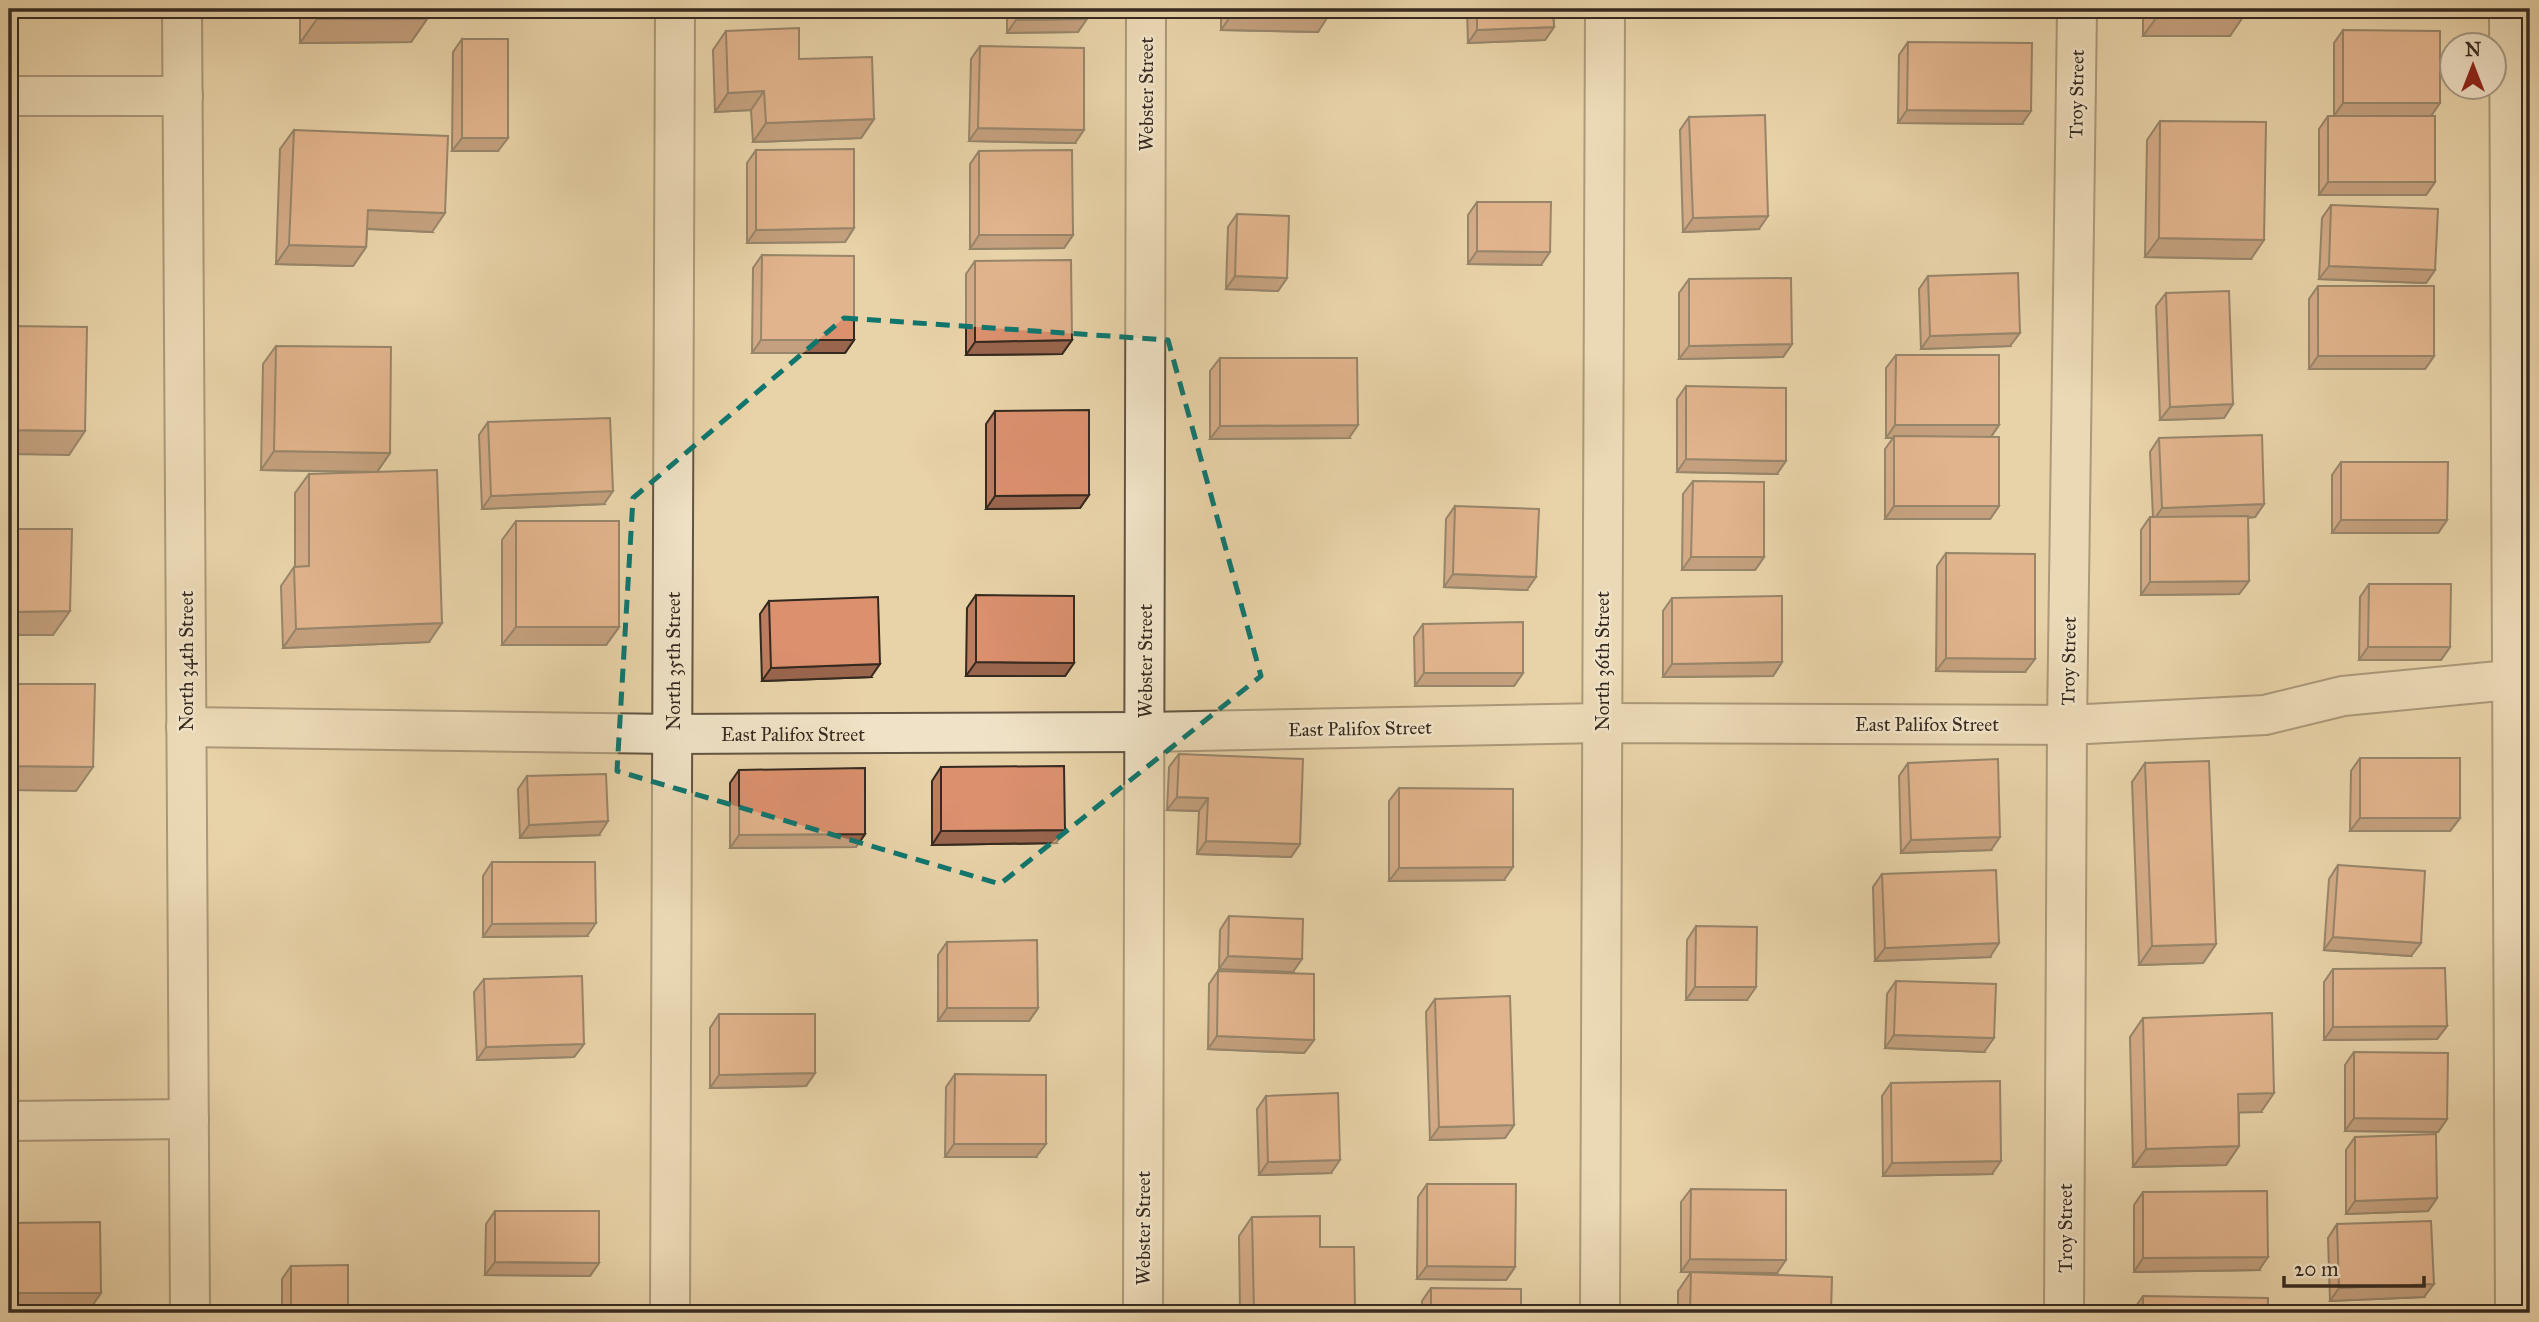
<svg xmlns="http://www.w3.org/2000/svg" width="2539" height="1322" font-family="'IM FELL Great Primer',serif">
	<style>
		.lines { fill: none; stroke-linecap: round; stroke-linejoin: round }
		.minor-casing { stroke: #625442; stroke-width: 42 }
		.minor { stroke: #f0e2c6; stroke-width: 38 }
		.wall { fill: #bc7c5f; stroke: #362a20; stroke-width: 2 }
		.shaded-wall { fill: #99654d; stroke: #362a20; stroke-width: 2 }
		.building { fill: #db906e; stroke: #362a20; stroke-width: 2 }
		.marked { fill: none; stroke: #0f766e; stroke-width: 5; stroke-dasharray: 14 9; stroke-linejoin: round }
		.labels { text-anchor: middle; stroke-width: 5; stroke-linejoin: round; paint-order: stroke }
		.street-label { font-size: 19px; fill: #362a20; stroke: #f0e2c6 }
	</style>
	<rect width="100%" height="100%" fill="#e8d2a8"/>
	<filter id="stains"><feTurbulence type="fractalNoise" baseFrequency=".00286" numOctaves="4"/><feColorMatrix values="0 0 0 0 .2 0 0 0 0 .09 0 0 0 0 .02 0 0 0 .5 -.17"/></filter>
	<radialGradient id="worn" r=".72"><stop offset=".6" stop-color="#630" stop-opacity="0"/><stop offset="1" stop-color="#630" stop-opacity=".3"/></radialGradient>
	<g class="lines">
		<!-- minor casing -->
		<g class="minor-casing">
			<g id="minor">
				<path d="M182 9 190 1313"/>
				<path d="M2509 9 2515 1313"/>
				<path d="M9 96H183"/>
				<path d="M186 727 672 734 1145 732 1601 723 2067 725 2265 715 2343 696 2530 678"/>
				<path d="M9 1121 189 1119"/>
				<path d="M670 1313 675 9"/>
				<path d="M1143 1313 1146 9"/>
				<path d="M1600 1313 1605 9"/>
				<path d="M2064 1313 2067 725 2077 9"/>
			</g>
		</g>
		<!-- minor -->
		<use href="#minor" class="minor"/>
	</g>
	<!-- wall -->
	<g class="wall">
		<path d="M300 9H427V19L411 42 300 43Z"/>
		<path d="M1007 9H1087L1078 32 1007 33Z"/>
		<path d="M1221 9H1327L1318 32 1221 30Z"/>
		<path d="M1467 9H1553L1554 27 1545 40 1468 43Z"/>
		<path d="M2143 9H2243L2230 36H2143Z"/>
		<path d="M2343 30 2435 182 2426 195H2319V129L2328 116H2334V43Z"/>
		<path d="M726 31 799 59 874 119 861 138 753 142 751 110 715 112 713 50Z"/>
		<path d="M462 39 498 151H452L453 52Z"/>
		<path d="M1908 42 2022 124 1898 123 1899 55Z"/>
		<path d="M980 46 1075 143 969 141 971 59Z"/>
		<path d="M1689 117 1759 229 1683 232 1680 130Z"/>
		<path d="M2160 121 2251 259 2145 257 2147 140Z"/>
		<path d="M294 130 432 232 367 229 366 247 353 266 276 264 280 149Z"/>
		<path d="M756 150 854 228 845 242 747 243V163Z"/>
		<path d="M979 151 1073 235 1064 248 970 249V164Z"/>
		<path d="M1477 202 1541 265 1468 264V215Z"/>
		<path d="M2331 205 2435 270 2426 283 2319 279 2322 218Z"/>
		<path d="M1237 214 1287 278 1278 291 1226 289 1228 227Z"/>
		<path d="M762 255 854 340 845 353H752L753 268Z"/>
		<path d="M975 261 1072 340 1062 354 966 355V274Z"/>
		<path d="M1928 276 2010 346 1921 349 1919 289Z"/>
		<path d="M1689 279 1792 344 1783 357 1679 359V293Z"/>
		<path d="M2318 286 2434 356 2425 369H2309V299Z"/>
		<path d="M2166 293 2233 404 2224 418 2160 420 2156 306Z"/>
		<path d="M276 346 390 453 377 472 261 470 263 364Z"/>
		<path d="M1896 355 1999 425 1991 437 1999 506 1990 519H1885V449L1893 438H1886V368Z"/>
		<path d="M1220 358 1349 438 1210 439V371Z"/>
		<path d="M1686 386 1777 474 1677 472V399Z"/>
		<path d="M995 411 1089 495 1080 508 986 509V424Z"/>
		<path d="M488 422 604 504 482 509 479 435Z"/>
		<path d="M2159 438 2264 504 2255 517 2248 518 2249 581 2239 594 2141 595V530L2150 517H2153L2150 452Z"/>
		<path d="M2341 462 2447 520 2438 533H2332V475Z"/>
		<path d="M309 474 429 642 283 648 281 586 294 567H295V493Z"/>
		<path d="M1693 481 1764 557 1755 570H1682L1683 494Z"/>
		<path d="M1455 506 1527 590 1444 587 1446 519Z"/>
		<path d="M516 521 619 627 606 645H502V540Z"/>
		<path d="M1946 553 2025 672 1936 671 1937 566Z"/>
		<path d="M2369 584 2450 647 2441 660H2359L2360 597Z"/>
		<path d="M976 595 1074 663 1065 676H966L967 608Z"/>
		<path d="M1672 598 1782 662 1773 676 1663 677V611Z"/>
		<path d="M769 601 871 677 762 681 760 614Z"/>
		<path d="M1423 624 1523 673 1514 686H1415L1414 637Z"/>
		<path d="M1179 754 1300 844 1291 857 1197 854 1199 811 1167 810 1169 767Z"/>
		<path d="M2360 758 2460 818 2450 831H2350L2351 771Z"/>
		<path d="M1908 763 1991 850 1901 853 1899 776Z"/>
		<path d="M2145 763 2216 944 2203 963 2139 965 2132 782Z"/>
		<path d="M941 767 1056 843 932 845V781Z"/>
		<path d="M739 770 865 834 856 847 730 848V783Z"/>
		<path d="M527 776 599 835 520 838 518 789Z"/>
		<path d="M1399 788 1504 880 1389 881V801Z"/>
		<path d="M492 862 587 936 483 937V876Z"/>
		<path d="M2338 865 2411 956 2324 950 2329 879Z"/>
		<path d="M1882 874 1990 957 1875 961 1873 887Z"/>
		<path d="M1229 916 1293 972 1219 969 1220 930Z"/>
		<path d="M1696 926 1747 1000H1686L1687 940Z"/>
		<path d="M947 942 1038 1008 1029 1021H938V955Z"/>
		<path d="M2333 969 2447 1026 2437 1039 2324 1040V982Z"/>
		<path d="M1218 971 1314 1040 1304 1053 1208 1049 1209 984Z"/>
		<path d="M484 979 584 1044 574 1057 477 1060 474 992Z"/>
		<path d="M1896 981 1984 1052 1885 1048 1887 994Z"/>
		<path d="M1435 999 1514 1125 1505 1138 1430 1140 1426 1012Z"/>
		<path d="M719 1014 815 1073 806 1086 710 1088V1028Z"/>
		<path d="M2143 1018 2261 1112H2239V1146L2226 1165 2133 1167 2130 1037Z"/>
		<path d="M2354 1052 2447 1119 2438 1132 2345 1131V1065Z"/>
		<path d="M955 1074 1036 1157H945L946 1087Z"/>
		<path d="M1891 1083 1992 1174 1883 1176 1882 1096Z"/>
		<path d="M1266 1096 1331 1173 1259 1175 1257 1109Z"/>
		<path d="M2355 1137 2437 1198 2428 1211 2346 1214V1150Z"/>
		<path d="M1427 1184 1515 1267 1506 1280 1417 1279 1418 1197Z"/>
		<path d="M1691 1189 1777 1273H1707L1831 1313H1678V1291L1691 1272H1681V1202Z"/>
		<path d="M2143 1192 2259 1270 2134 1272V1205Z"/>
		<path d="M495 1211 599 1263 590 1276 485 1275 486 1224Z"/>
		<path d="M1252 1217 1320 1247 1355 1309 1352 1313H1240L1239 1236Z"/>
		<path d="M2337 1224 2424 1297 2330 1301 2328 1238Z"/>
		<path d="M291 1266 348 1313H282V1279Z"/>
		<path d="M1431 1288 1521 1313H1422V1301Z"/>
		<path d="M2143 1296 2268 1313H2134V1309Z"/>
	</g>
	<!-- shaded-wall -->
	<g class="shaded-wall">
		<path d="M1230 17 1327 18 1318 32 1221 30Z"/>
		<path d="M2157 17H2243L2230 36H2143Z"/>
		<path d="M317 19H427L411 42 300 43Z"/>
		<path d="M1087 19 1078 32 1007 33 1016 20Z"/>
		<path d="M1554 27 1545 40 1468 43 1477 30Z"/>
		<path d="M764 91 751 110 715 112 728 93Z"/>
		<path d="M2343 103H2440L2431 116H2334Z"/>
		<path d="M1907 110 2031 111 2022 124 1898 123Z"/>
		<path d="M874 119 861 138 753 142 766 123Z"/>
		<path d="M978 128 1084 130 1075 143 969 141Z"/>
		<path d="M462 138H508L498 151H452Z"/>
		<path d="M2328 182H2435L2426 195H2319Z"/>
		<path d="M368 210 445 213 432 232 354 228Z"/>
		<path d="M1768 216 1759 229 1683 232 1693 218Z"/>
		<path d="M854 228 845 242 747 243 756 230Z"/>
		<path d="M979 235H1073L1064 248 970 249Z"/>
		<path d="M2159 238 2264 240 2251 259 2145 257Z"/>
		<path d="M289 245 366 247 353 266 276 264Z"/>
		<path d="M1477 251 1550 252 1541 265 1468 264Z"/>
		<path d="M2329 266 2435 270 2426 283 2319 279Z"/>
		<path d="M1235 276 1287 278 1278 291 1226 289Z"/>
		<path d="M2020 333 2010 346 1921 349 1930 336Z"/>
		<path d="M761 340H854L845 353H752Z"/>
		<path d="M1072 340 1062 354 966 355 975 342Z"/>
		<path d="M1792 344 1783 357 1679 359 1689 346Z"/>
		<path d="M2318 356H2434L2425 369H2309Z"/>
		<path d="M2233 404 2224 418 2160 420 2170 407Z"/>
		<path d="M1358 425 1349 438 1210 439 1220 426Z"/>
		<path d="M1895 425H1999L1990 438 1894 436 1893 438H1886Z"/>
		<path d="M9 430 85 431 69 455 9 454Z"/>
		<path d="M274 451 390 453 377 472 261 470Z"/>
		<path d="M1686 459 1786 461 1777 474 1677 472Z"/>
		<path d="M613 491 604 504 482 509 491 496Z"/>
		<path d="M1089 495 1080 508 986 509 995 496Z"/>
		<path d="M2264 504 2255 517 2153 521 2162 508Z"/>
		<path d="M1894 506H1999L1990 519H1885Z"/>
		<path d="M2341 520H2447L2438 533H2332Z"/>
		<path d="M1691 557H1764L1755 570H1682Z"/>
		<path d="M1453 574 1536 577 1527 590 1444 587Z"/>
		<path d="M2249 581 2239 594 2141 595 2150 582Z"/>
		<path d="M70 611 53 635H9V612Z"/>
		<path d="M442 623 429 642 283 648 296 629Z"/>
		<path d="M516 627H619L606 645H502Z"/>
		<path d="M2368 647H2450L2441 660H2359Z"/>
		<path d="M1946 658 2035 659 2025 672 1936 671Z"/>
		<path d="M976 662 1074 663 1065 676H966Z"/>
		<path d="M1782 662 1773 676 1663 677 1672 664Z"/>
		<path d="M880 664 871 677 762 681 771 668Z"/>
		<path d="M1424 673H1523L1514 686H1415Z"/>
		<path d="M9 766 93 767 76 791 9 790Z"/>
		<path d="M1177 797 1208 798 1199 811 1167 810Z"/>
		<path d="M2360 818H2460L2450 831H2350Z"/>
		<path d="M608 821 599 835 520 838 529 825Z"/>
		<path d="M1065 830 1056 843 932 845 941 831Z"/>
		<path d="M865 834 856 847 730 848 739 835Z"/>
		<path d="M2000 837 1991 850 1901 853 1911 840Z"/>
		<path d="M1206 841 1300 844 1291 857 1197 854Z"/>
		<path d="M1513 867 1504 880 1389 881 1399 868Z"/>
		<path d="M596 923 587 936 483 937 492 924Z"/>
		<path d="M2333 937 2421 943 2411 956 2324 950Z"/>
		<path d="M1999 943 1990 957 1875 961 1885 948Z"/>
		<path d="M2216 944 2203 963 2139 965 2152 946Z"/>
		<path d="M1228 956 1302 959 1293 972 1219 969Z"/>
		<path d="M1695 987H1756L1747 1000H1686Z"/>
		<path d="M947 1008H1038L1029 1021H938Z"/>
		<path d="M2447 1026 2437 1039 2324 1040 2333 1027Z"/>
		<path d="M1894 1035 1994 1038 1984 1052 1885 1048Z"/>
		<path d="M1217 1036 1314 1040 1304 1053 1208 1049Z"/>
		<path d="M584 1044 574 1057 477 1060 486 1047Z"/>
		<path d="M815 1073 806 1086 710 1088 719 1075Z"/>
		<path d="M2274 1093 2261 1112 2225 1113 2238 1094Z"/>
		<path d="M2354 1118 2447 1119 2438 1132 2345 1131Z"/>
		<path d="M1514 1125 1505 1138 1430 1140 1439 1127Z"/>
		<path d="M954 1144H1046L1036 1157H945Z"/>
		<path d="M2239 1146 2226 1165 2133 1167 2146 1149Z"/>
		<path d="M1340 1160 1331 1173 1259 1175 1268 1162Z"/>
		<path d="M2001 1161 1992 1174 1883 1176 1892 1163Z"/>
		<path d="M2437 1198 2428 1211 2346 1214 2355 1201Z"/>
		<path d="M2268 1257 2259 1270 2134 1272 2143 1258Z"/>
		<path d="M1690 1259 1786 1260 1777 1273 1681 1272Z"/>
		<path d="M495 1262 599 1263 590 1276 485 1275Z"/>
		<path d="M1427 1266 1515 1267 1506 1280 1417 1279Z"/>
		<path d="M2434 1284 2424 1297 2330 1301 2339 1288Z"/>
		<path d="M9 1293H101L88 1312H9Z"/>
		<path d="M1355 1309 1352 1313H1319L1321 1310Z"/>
	</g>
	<!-- building -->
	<g class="building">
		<rect x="317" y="9" width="110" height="10"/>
		<path d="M1016 9H1087V19L1016 20Z"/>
		<path d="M1230 9H1327V18L1230 17Z"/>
		<path d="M1477 9H1553L1554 27 1477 30Z"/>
		<rect x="2157" y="9" width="86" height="8"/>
		<path d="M799 28V59L872 57 874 119 766 123 764 91 728 93 726 31Z"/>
		<path d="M2343 30 2440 31V103H2343Z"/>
		<rect x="462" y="39" width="46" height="99"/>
		<path d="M1908 42 2032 43 2031 111 1907 110Z"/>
		<path d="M980 46 1084 48V130L978 128Z"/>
		<path d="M1765 115 1768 216 1693 218 1689 117Z"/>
		<rect x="2328" y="116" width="107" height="66"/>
		<path d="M2160 121 2266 122 2264 240 2159 238Z"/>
		<path d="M294 130 448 136 445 213 368 210 366 247 289 245Z"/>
		<path d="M854 149V228L756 230V150Z"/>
		<path d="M1072 150 1073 235H979V151Z"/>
		<path d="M1477 202H1551L1550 252 1477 251Z"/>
		<path d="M2331 205 2438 209 2435 270 2329 266Z"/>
		<path d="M1237 214 1289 216 1287 278 1235 276Z"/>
		<path d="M762 255 854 256V340H761Z"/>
		<path d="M1071 260 1072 340 975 342V261Z"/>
		<path d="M2018 273 2020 333 1930 336 1928 276Z"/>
		<path d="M1791 278 1792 344 1689 346V279Z"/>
		<rect x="2318" y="286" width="116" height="70"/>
		<path d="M2229 291 2233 404 2170 407 2166 293Z"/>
		<path d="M9 326 87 327 85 431 9 430Z"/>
		<path d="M276 346 391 347 390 453 274 451Z"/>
		<path d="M1896 355H1999V425H1895Z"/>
		<path d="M1220 358H1357L1358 425 1220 426Z"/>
		<path d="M1686 386 1786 388V461L1686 459Z"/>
		<path d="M1089 410V495L995 496V411Z"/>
		<path d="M610 418 613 491 491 496 488 422Z"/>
		<path d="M2262 435 2264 504 2162 508 2159 438Z"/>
		<path d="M1894 436 1999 437V506H1894Z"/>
		<path d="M2341 462H2448L2447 520H2341Z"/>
		<path d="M437 470 442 623 296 629 294 567 309 566V474Z"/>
		<path d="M1693 481 1764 482V557H1691Z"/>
		<path d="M1455 506 1539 509 1536 577 1453 574Z"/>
		<path d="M2248 516 2249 581 2150 582V517Z"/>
		<rect x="516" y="521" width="103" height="106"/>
		<path d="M9 529H72L70 611 9 612Z"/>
		<path d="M1946 553 2035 554V659L1946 658Z"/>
		<path d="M2369 584H2451L2450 647H2368Z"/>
		<path d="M976 595 1074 596V663L976 662Z"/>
		<path d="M1782 596V662L1672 664V598Z"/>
		<path d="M878 597 880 664 771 668 769 601Z"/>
		<path d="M1523 622V673H1424L1423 624Z"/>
		<path d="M9 684H95L93 767 9 766Z"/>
		<path d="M1179 754 1303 759 1300 844 1206 841 1208 798 1177 797Z"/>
		<rect x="2360" y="758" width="100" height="60"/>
		<path d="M1998 759 2000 837 1911 840 1908 763Z"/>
		<path d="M2209 761 2216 944 2152 946 2145 763Z"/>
		<path d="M1064 766 1065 830 941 831V767Z"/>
		<path d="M865 768V834L739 835V770Z"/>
		<path d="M606 774 608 821 529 825 527 776Z"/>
		<path d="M1399 788 1513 789V867L1399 868Z"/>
		<path d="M492 862H595L596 923 492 924Z"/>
		<path d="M2338 865 2425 871 2421 943 2333 937Z"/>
		<path d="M1996 870 1999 943 1885 948 1882 874Z"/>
		<path d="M1229 916 1303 919 1302 959 1228 956Z"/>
		<path d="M1696 926 1757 927 1756 987H1695Z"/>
		<path d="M1037 940 1038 1008H947V942Z"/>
		<path d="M2445 968 2447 1026 2333 1027V969Z"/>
		<path d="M1218 971 1314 974V1040L1217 1036Z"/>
		<path d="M582 976 584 1044 486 1047 484 979Z"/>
		<path d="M1896 981 1996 984 1994 1038 1894 1035Z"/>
		<path d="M1510 996 1514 1125 1439 1127 1435 999Z"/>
		<path d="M2272 1013 2274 1093 2238 1094 2239 1146 2146 1149 2143 1018Z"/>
		<path d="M719 1014H815V1073L719 1075Z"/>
		<path d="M2354 1052 2448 1053 2447 1119 2354 1118Z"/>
		<path d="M955 1074 1046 1075V1144H954Z"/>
		<path d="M2000 1081 2001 1161 1892 1163 1891 1083Z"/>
		<path d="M1338 1093 1340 1160 1268 1162 1266 1096Z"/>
		<path d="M2436 1134 2437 1198 2355 1201V1137Z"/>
		<path d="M1427 1184H1516L1515 1267 1427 1266Z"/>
		<path d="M1691 1189 1786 1190V1260L1690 1259Z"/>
		<path d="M2267 1191 2268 1257 2143 1258V1192Z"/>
		<path d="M495 1211H599V1263L495 1262Z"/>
		<path d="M1320 1216V1247H1354L1355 1309 1321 1310V1313H1254L1252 1217Z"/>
		<path d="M2431 1221 2434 1284 2339 1288 2337 1224Z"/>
		<path d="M100 1222 101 1293H9V1223Z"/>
		<path d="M348 1265V1313H291V1266Z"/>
		<path d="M1691 1272 1832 1277 1831 1313H1690Z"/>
		<path d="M1431 1288 1521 1289V1313H1431Z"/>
		<path d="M2143 1296 2268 1298V1313H2143Z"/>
	</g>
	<!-- marked area -->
	<path d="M0 0H2539V1322H0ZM844 318 1168 340 1261 676 1000 884 617 771 633 498Z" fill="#e8d2a8" fill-opacity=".55" fill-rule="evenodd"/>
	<path class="marked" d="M844 318 1168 340 1261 676 1000 884 617 771 633 498Z"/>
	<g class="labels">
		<!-- street labels -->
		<g class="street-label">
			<text transform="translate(1146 94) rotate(-90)" y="7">Webster Street</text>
			<text transform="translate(2076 94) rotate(-89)" y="7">Troy Street</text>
			<text transform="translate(186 661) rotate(-90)" y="7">North 34th Street</text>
			<text transform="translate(673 661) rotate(-90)" y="7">North 35th Street</text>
			<text transform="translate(1145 661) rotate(-90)" y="7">Webster Street</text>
			<text transform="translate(1602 661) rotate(-90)" y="7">North 36th Street</text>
			<text transform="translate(2068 661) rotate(-89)" y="7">Troy Street</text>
			<text x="1927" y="731">East Palifox Street</text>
			<text transform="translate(1360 728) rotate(-1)" y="7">East Palifox Street</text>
			<text x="793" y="741">East Palifox Street</text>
			<text transform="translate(1143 1228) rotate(-90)" y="7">Webster Street</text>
			<text transform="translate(2065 1228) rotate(-90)" y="7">Troy Street</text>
		</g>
	</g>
	<!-- margin -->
	<rect width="2539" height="1322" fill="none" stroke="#e8d2a8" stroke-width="35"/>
	<rect x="10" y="10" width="2518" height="1301" fill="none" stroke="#362a20" stroke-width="3.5"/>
	<rect x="18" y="18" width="2504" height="1287" fill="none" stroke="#362a20" stroke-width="2"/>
	<!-- north arrow -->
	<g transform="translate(2473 66)"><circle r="33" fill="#f0e2c6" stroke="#a69884" stroke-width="2"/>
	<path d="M0-5L12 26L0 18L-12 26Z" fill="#8f2418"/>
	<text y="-10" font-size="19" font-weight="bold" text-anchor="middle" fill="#362a20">N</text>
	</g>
	<!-- scale -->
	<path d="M2284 1276v10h140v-10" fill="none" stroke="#362a20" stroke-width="3.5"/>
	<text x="2294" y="1276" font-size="21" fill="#362a20" stroke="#f0e2c6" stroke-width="5" paint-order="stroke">20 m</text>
	<rect width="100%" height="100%" filter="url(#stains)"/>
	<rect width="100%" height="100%" fill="url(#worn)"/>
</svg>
